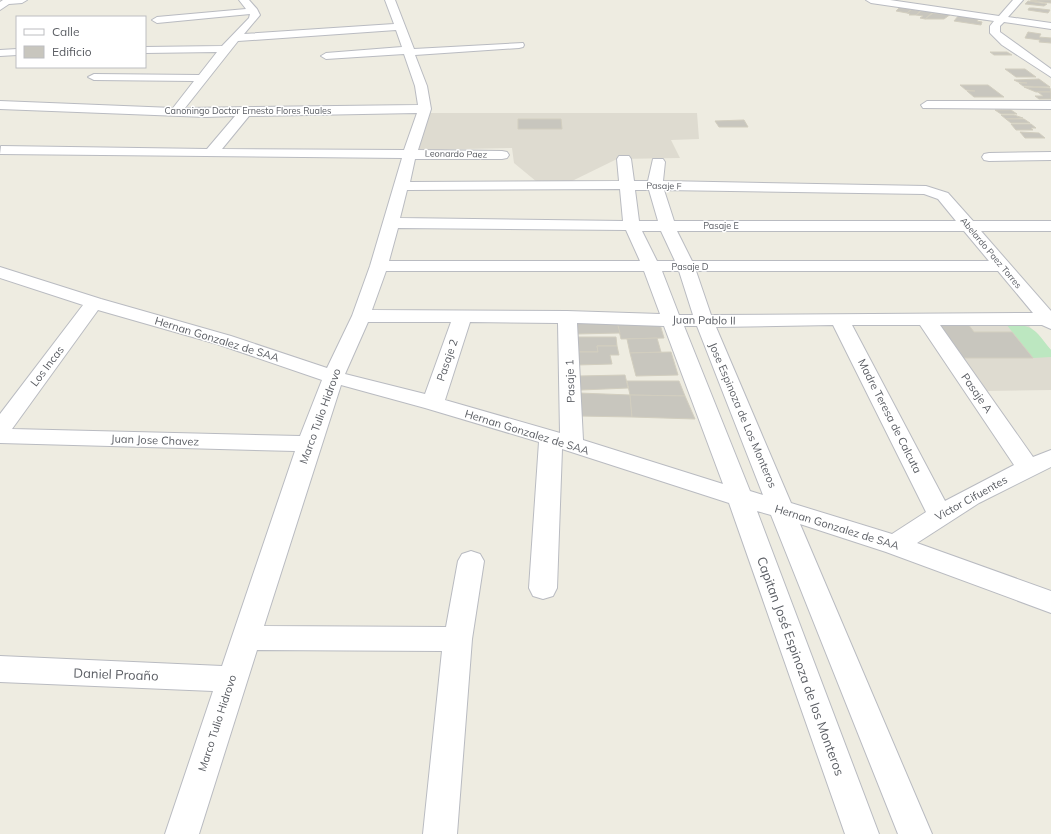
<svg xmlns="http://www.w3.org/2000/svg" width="1051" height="834" font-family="Mulish,sans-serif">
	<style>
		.education { fill: #dedbd0 }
		.green { fill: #bce7c0 }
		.building { fill: #c8c6be; stroke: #d2cebf }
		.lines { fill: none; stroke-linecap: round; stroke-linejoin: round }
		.minor-casing { stroke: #b9bbc1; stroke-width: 2 }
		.minor { fill: #fff; fill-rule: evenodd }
		.labels { text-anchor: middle; stroke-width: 3; stroke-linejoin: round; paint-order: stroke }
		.far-street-label { font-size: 9px; fill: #5a5d63; stroke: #fff }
		.street-label { font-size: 11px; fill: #5a5d63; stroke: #fff }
		.near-street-label { font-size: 13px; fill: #5a5d63; stroke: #fff }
	</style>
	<rect width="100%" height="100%" fill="#eeece1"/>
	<!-- education -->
	<g class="education">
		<path d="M430 113H697L699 139 671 140 680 158 617 159 570 182H537L514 163 512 148 418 150Z"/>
		<path d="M938 324H1006L1029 326 1051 350V390L984 391Z"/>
	</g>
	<!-- green -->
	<path class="green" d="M1006 324C1034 325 1034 329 1051 350V357L1033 358Z"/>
	<!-- building -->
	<g class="building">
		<path d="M1031 0H1051V3L1030 1H1037Z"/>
		<path d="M1028 1 1047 4 1044 6 1025 4Z"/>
		<path d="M900 7 909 9H912L907 13 896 11Z"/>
		<path d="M1029 8H1033L1050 10 1048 13 1028 10Z"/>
		<path d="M912 9 915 10 920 11 916 15H909L910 14 907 13Z"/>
		<path d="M921 11H925L933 12 925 19 920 18 923 16 916 15Z"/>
		<path d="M940 12 951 14 944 19H925L933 13 942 14 939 13Z"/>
		<path d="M959 15 977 19H987L986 20 978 19 977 21 982 22 981 25 954 21Z"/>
		<path d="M1028 32 1041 34 1039 37 1051 38V43L1039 42 1040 40 1025 38Z"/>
		<path d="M990 52H1007L1012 55H994Z"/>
		<path d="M1005 69H1025L1036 77H1016Z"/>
		<path d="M1039 79 1050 87 1023 86 1019 83H1027L1018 82 1014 80Z"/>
		<path d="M960 85H988L1004 97H974L967 91H975L966 90Z"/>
		<path d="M1024 87 1050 88 1051 92H1036Z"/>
		<path d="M1038 92H1051V99H1039L1035 96H1043Z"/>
		<path d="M995 110H1011L1017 114H1001Z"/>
		<path d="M1001 115H1014L1023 118 1006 119Z"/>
		<path d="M518 119H561L562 129H518Z"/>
		<path d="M1006 119H1024L1030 123H1011Z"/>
		<path d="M744 120 748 127H719L715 121Z"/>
		<path d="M1011 124H1031L1036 128H1031L1033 130H1016Z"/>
		<path d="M1020 132 1039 133 1045 138H1025Z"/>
		<path d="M659 321 664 338 621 339 617 322Z"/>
		<path d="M576 322H617L620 333 576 334Z"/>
		<path d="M938 324H968L974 332H1012L1033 358H961Z"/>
		<path d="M574 337H616L617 346H597L598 352H576Z"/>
		<path d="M657 338 661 352 630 353 627 339Z"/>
		<path d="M597 346H617L619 355H610L612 364 577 365 576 352H598Z"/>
		<path d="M671 352 678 375 636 376 630 353Z"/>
		<path d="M625 375 628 388 581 390 579 376Z"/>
		<path d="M627 381H679L685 396 630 395Z"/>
		<path d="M579 393 630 395 632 417 579 416Z"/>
		<path d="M630 395 685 396 695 419 632 417Z"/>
	</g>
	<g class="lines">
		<!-- minor casing -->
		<g class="minor-casing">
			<g id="minor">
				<path d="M3 0H27L22 3 9 4 0 10V2Z"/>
				<path d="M239 0H249L257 9 260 15 244 34 394 24 385 0H395L414 49 523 43 524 45 523 47 519 48 415 55 427 86 431 109 418 150 502 151 507 152 509 155 507 158 502 159H415L410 182 619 181 617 159 619 156H629L631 159 634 181H648L653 159H663L665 162 663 181 926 186 948 193 973 221H1051V231H981L1051 311V329L1042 325H940L1033 457 1051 450V467L979 503 917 543 1051 591V613L886 552 800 524 932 834H898L771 515 757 511 879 834H845L729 503 562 449 557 588 553 596 543 599 533 596 529 588 539 442 425 408 341 385 264 626 446 627 458 561 462 554 471 551 480 554 484 561 472 639 457 834H423L442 651 257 650 199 834H165L213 691 0 682V656L222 666 295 451 0 443V414L83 305 0 278V267L101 299 231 336 327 368 352 316 370 266 402 158 0 154 1 146 207 149 235 116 206 117 0 109V101L173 108 194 81 94 80 88 77 94 74 199 75 217 52 145 53V47L222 46 249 18 250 14 157 23 152 20 157 17 246 9ZM396 30 402 47 326 53 321 56 326 59 404 54 415 86 418 105 185 108 238 41ZM417 113 404 150 222 149 249 116ZM620 189 623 221 400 218 407 190ZM635 190H649L658 221H639ZM664 190 924 194 938 199 956 221H674ZM398 228 626 230 640 261H389ZM642 231H661L675 261H657ZM677 231H964L989 261H692ZM386 271H644L660 314 567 311 372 310ZM662 271H679L693 315H679ZM696 271H998L1033 313 711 315ZM98 310 217 344 322 380 300 436 12 429ZM368 322H451L425 394 345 374ZM470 322 558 323 560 433 445 400ZM577 323 664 326 723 484 583 440ZM833 325 926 512 892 534 791 503 716 327ZM852 325H920L1014 465 945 501ZM684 326H697L763 495 750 491Z"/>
				<path d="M866 0H890L999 16 1013 0H1023L1008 17 1051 23V29L1004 22 1000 26V32L1051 69V77L1002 45 990 33V26L994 21 871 3Z"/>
				<path d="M17 49V55L0 56V50Z"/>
				<path d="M927 101H1051V109L923 108 921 105Z"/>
				<path d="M1051 152V160L989 161 984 160 982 157 984 154 989 153Z"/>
			</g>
		</g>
		<!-- minor -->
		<use href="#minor" class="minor"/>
	</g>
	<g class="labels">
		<!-- far-street labels -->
		<g class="far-street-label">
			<text x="248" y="114">Canoningo Doctor Ernesto Flores Ruales</text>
			<text transform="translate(456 154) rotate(1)" y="3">Leonardo Paez</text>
			<text transform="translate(664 186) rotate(1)" y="3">Pasaje F</text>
			<text x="721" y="229">Pasaje E</text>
			<text transform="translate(991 253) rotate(50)" y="3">Abelardo Paez Torres</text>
			<text x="690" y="270">Pasaje D</text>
		</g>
		<!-- street labels -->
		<g class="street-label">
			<text transform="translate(704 320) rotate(1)" y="4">Juan Pablo II</text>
			<text transform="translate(217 339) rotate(17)" y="4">Hernan Gonzalez de SAA</text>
			<text transform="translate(447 360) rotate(-71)" y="4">Pasaje 2</text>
			<text transform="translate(47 366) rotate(-53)" y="4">Los Incas</text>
			<text transform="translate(570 381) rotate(-92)" y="4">Pasaje 1</text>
			<text transform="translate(977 393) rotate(55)" y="4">Pasaje A</text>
			<text transform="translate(743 415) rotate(67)" y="4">Jose Espinoza de Los Monteros</text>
			<text transform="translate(320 416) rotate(-70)" y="4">Marco Tulio Hidrovo</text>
			<text transform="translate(890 416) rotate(63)" y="4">Madre Teresa de Calcuta</text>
			<text transform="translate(527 432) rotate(17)" y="4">Hernan Gonzalez de SAA</text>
			<text transform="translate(155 440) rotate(2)" y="4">Juan Jose Chavez</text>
			<text transform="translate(971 498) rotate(-29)" y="4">Victor Cifuentes</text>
			<text transform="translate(837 527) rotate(17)" y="4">Hernan Gonzalez de SAA</text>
			<text transform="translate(217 723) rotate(-72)" y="4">Marco Tulio Hidrovo</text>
		</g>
		<!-- near-street labels -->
		<g class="near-street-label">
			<text transform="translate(801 666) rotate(70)" y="5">Capitan José Espinoza de los Monteros</text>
			<text transform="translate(116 674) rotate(2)" y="5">Daniel Proaño</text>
		</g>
	</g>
	<!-- legend -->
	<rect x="16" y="16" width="130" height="52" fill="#ffffff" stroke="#bdbec1"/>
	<rect x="24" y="29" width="20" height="6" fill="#ffffff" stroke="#bdbec1"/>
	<text x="52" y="36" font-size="12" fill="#5a5d63">Calle</text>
	<rect x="24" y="46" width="20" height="12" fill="#c8c6be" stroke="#bdbec1"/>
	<text x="52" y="56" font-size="12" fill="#5a5d63">Edificio</text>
</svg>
